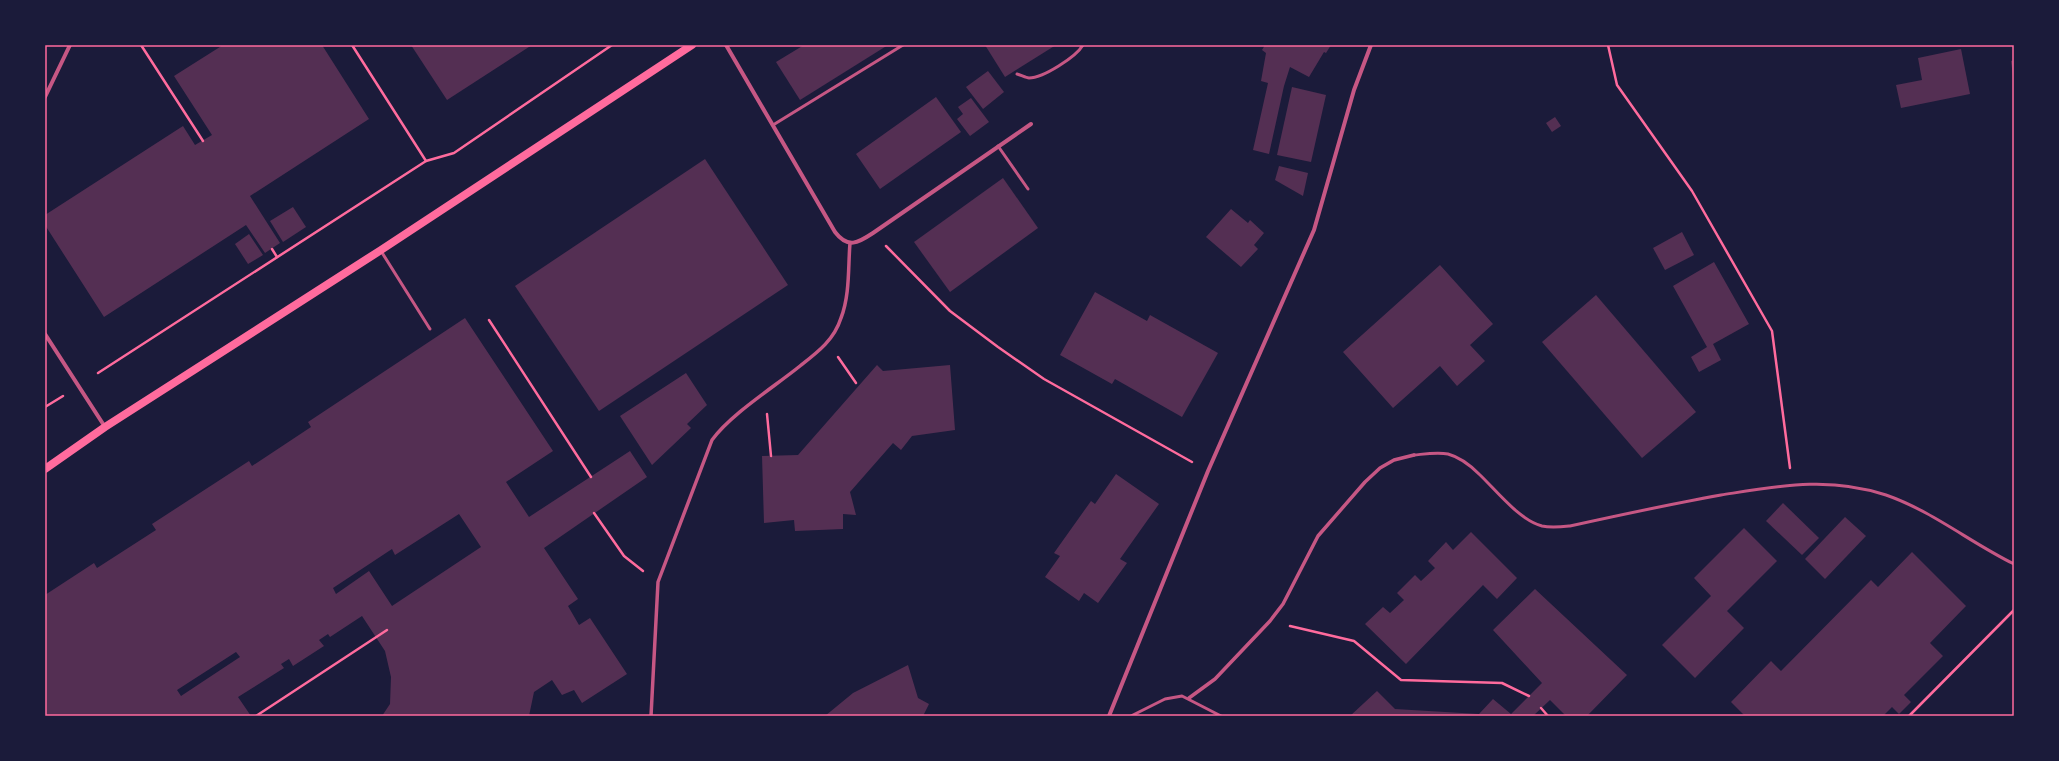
<svg xmlns="http://www.w3.org/2000/svg" width="2059" height="761" font-family="Commissioner,sans-serif">
	<style>
		.building { fill: #542f53; fill-rule: evenodd }
		.lines { fill: none; stroke-linecap: round; stroke-linejoin: round }
		.path { stroke: #ff6b9d; stroke-width: 2.5 }
		.service { stroke: #c65784; stroke-width: 3 }
		.pedestrian { stroke: #c65784; stroke-width: 3.5 }
		.minor { stroke: #c65784; stroke-width: 4 }
		.secondary { stroke: #ff6b9d; stroke-width: 8 }
		.neatline { fill: none; stroke: #ff6b9d; stroke-width: 1.5 }
	</style>
	<rect width="100%" height="100%" fill="#1b1b3a"/>
	<!-- building -->
	<g class="building">
		<path d="M223 45H322L369 119 250 196 280 243 265 253 246 225 104 317 45 225V215L183 126 195 145 212 135 174 76Z"/>
		<path d="M411 45H532L447 100Z"/>
		<path d="M804 45H888L800 100 776 62Z"/>
		<path d="M985 45H1056L1005 77Z"/>
		<path d="M1265 45H1331L1326 53 1324 52 1309 77 1290 67 1284 86 1269 154 1253 150 1268 83 1261 81 1266 53 1262 50Z"/>
		<path d="M1961 49 1970 94 1901 108 1896 85 1922 80 1918 58Z"/>
		<path d="M2014 60V76H2013L2011 61Z"/>
		<path d="M988 71 1004 92 983 109 966 87Z"/>
		<path d="M1292 87 1326 95 1311 162 1277 155Z"/>
		<path d="M936 97 961 132 880 189 856 154Z"/>
		<path d="M971 98 989 122 970 136 957 119 963 114 958 107Z"/>
		<path d="M1555 117 1561 126 1552 132 1546 123Z"/>
		<path d="M705 159 788 285 599 411 515 286Z"/>
		<path d="M1279 166 1308 173 1303 196 1275 180Z"/>
		<path d="M1003 178 1038 228 950 292 914 242Z"/>
		<path d="M293 207 306 227 283 242 270 221Z"/>
		<path d="M1231 209 1248 223 1250 220 1264 233 1254 245 1258 249 1241 267 1206 237Z"/>
		<path d="M1682 232 1694 255 1665 270 1653 248Z"/>
		<path d="M249 234 263 255 248 264 235 244Z"/>
		<path d="M1714 262 1749 324 1713 344 1721 360 1699 372 1691 357 1707 347 1673 286Z"/>
		<path d="M1440 265 1493 324 1470 345 1485 361 1457 386 1440 366 1393 408 1343 352Z"/>
		<path d="M1095 292 1147 321 1150 315 1218 353 1182 417 1115 379 1112 384 1060 355Z"/>
		<path d="M1596 295 1696 412 1642 458 1542 342Z"/>
		<path d="M465 318 553 451 506 482 529 517 630 451 647 477 544 548 578 599 568 606 579 625 590 618 627 674 582 703 574 690 562 695 552 680 534 692 529 716H382L390 704 391 677 385 651 362 616 330 637 328 634 319 640 324 646 293 666 289 659 281 664 284 668 238 697 251 716H45V595L94 563 97 568 156 530 152 524 249 461 252 466 311 427 308 422ZM459 514 481 547 392 606 369 571 336 594 333 588 392 549 395 555ZM236 652 240 657 181 696 177 690Z"/>
		<path d="M877 365 883 371 950 365 955 430 912 436 901 450 893 443 850 492 856 515 843 514V529L795 531 794 520 764 523 762 456 798 455Z"/>
		<path d="M686 373 707 405 687 424 691 428 652 465 620 416Z"/>
		<path d="M1116 474 1159 504 1120 559 1127 563 1098 603 1084 593 1079 601 1045 577 1060 556 1054 553 1091 501 1095 504Z"/>
		<path d="M1783 503 1819 538 1802 555 1766 521Z"/>
		<path d="M1845 517 1866 536 1825 579 1805 559Z"/>
		<path d="M1744 528 1777 561 1727 611 1744 628 1695 678 1662 645 1711 596 1694 578Z"/>
		<path d="M1471 532 1517 578 1497 599 1483 585 1406 664 1365 624 1383 607 1390 613 1404 600 1397 593 1415 575 1421 581 1435 568 1428 561 1446 542 1453 550Z"/>
		<path d="M1912 552 1966 606 1930 643 1943 656 1904 695 1911 702 1899 714 1892 707 1883 716H1745L1731 702 1771 661 1781 671 1871 580 1878 587Z"/>
		<path d="M1535 589 1627 675 1587 716H1566L1550 700 1533 716H1350L1377 691 1395 709 1479 714 1493 699 1511 714 1542 683 1493 630Z"/>
		<path d="M908 665 918 698 929 704 923 716H825L853 693Z"/>
	</g>
	<g class="lines">
		<!-- path -->
		<g class="path">
			<path d="M141 45 203 141"/>
			<path d="M352 45 426 161"/>
			<path d="M1608 45 1617 85 1692 191 1772 331 1790 468"/>
			<path d="M886 246 950 311 998 347 1044 379 1192 462"/>
			<path d="M272 249 277 257"/>
			<path d="M489 320 591 477"/>
			<path d="M838 357 856 383"/>
			<path d="M98 373 426 161 454 153 612 45"/>
			<path d="M45 407 63 396"/>
			<path d="M767 414 771 456"/>
			<path d="M594 513 624 556 643 571"/>
			<path d="M1290 626 1354 641 1401 680 1502 683 1529 696"/>
			<path d="M1541 708 1548 716"/>
			<path d="M256 716 387 630"/>
			<path d="M1909 716 2014 610"/>
		</g>
		<!-- service -->
		<g class="service">
			<path d="M1017 74C1021 75 1026 78 1029 78 1043 78 1076 57 1083 45"/>
			<path d="M773 125 903 45"/>
			<path d="M998 146 1028 189"/>
			<path d="M381 251 430 329"/>
			<path d="M1414 455C1425 454 1437 452 1448 454 1459 457 1471 466 1479 474 1496 490 1519 520 1542 526 1551 528 1560 527 1570 526 1620 515 1671 504 1721 495 1779 486 1829 476 1886 495 1932 511 1971 543 2014 564"/>
			<path d="M1131 716 1165 699 1182 696 1221 716"/>
		</g>
		<!-- pedestrian -->
		<g class="pedestrian">
			<path d="M1189 698 1215 679 1270 621 1283 604 1318 536 1365 482 1380 468 1394 460 1414 455"/>
			<path d="M651 716 658 582 712 440C731 414 774 387 800 366 818 352 834 340 841 318 850 295 848 267 850 243"/>
		</g>
		<!-- minor -->
		<g class="minor">
			<path d="M726 45 835 232C848 249 858 243 873 233L1031 124"/>
			<path d="M45 97 70 45"/>
			<path d="M45 334 105 427"/>
			<path d="M1109 716 1208 471 1314 230 1354 90 1371 45"/>
		</g>
		<!-- secondary -->
		<path class="secondary" d="M45 469 105 427 381 250 692 45"/>
	</g>
	<!-- border -->
	<rect width="2059" height="761" fill="none" stroke="#1b1b3a" stroke-width="92"/>
	<rect x="46" y="46" width="1967" height="669" class="neatline"/>
</svg>
